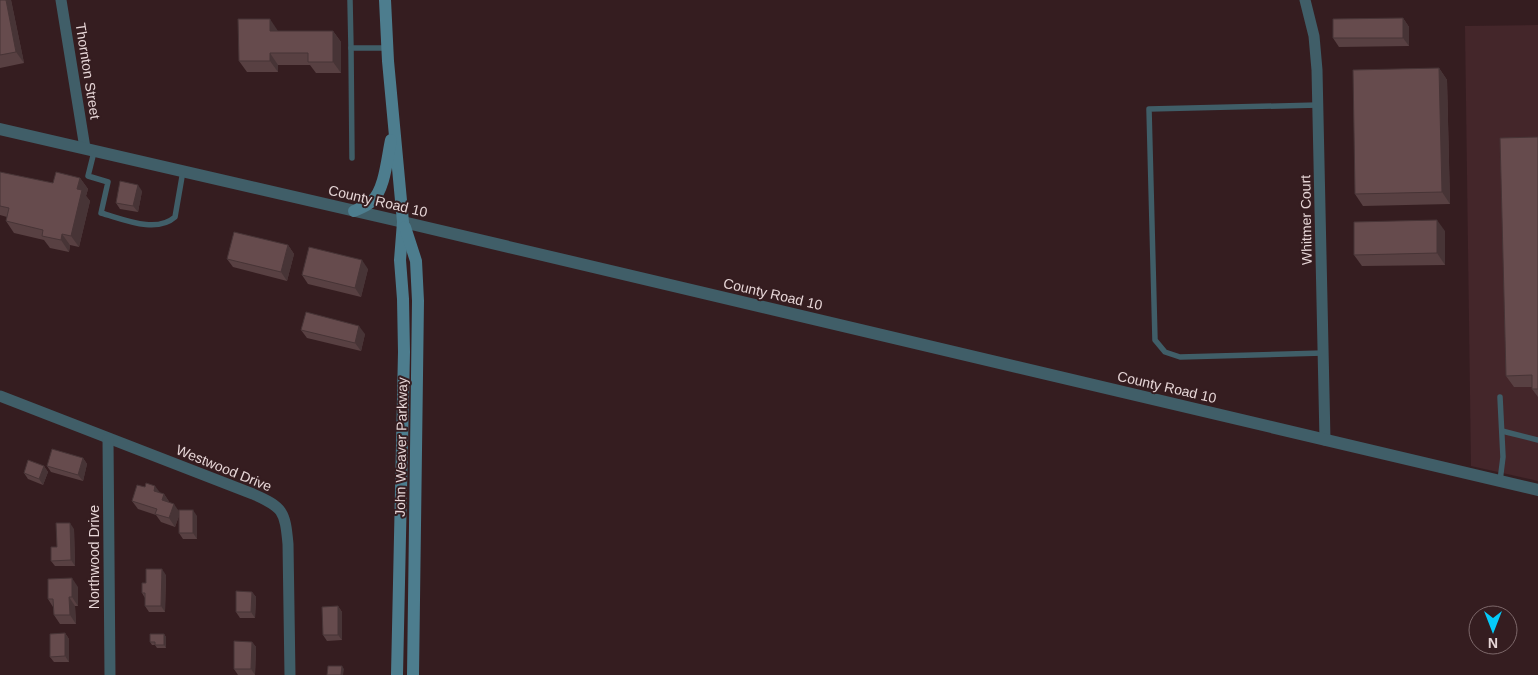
<svg xmlns="http://www.w3.org/2000/svg" width="1538" height="675" font-family="Arial,sans-serif">
	<style>
		.built { fill: #44262a }
		.lines { fill: none; stroke-linecap: round; stroke-linejoin: round }
		.service { stroke: #405e68; stroke-width: 5.5 }
		.minor { stroke: #405e68; stroke-width: 11 }
		.tertiary { stroke: #405e68; stroke-width: 12 }
		.secondary { stroke: #4d7d8e; stroke-width: 12 }
		.wall { fill: #584042 }
		.shaded-wall { fill: #473436 }
		.building { fill: #664b4d; stroke: #473436 }
		.labels { text-anchor: middle; stroke-width: 4; stroke-linejoin: round; paint-order: stroke }
		.street-label { font-size: 14px; fill: #e7d6d7; stroke: #351d20 }
	</style>
	<rect width="100%" height="100%" fill="#351d20"/>
	<!-- built -->
	<path class="built" d="M1538 25V481L1471 466 1465 26Z"/>
	<g class="lines">
		<!-- service -->
		<g class="service">
			<path d="M350 0 351 48"/>
			<path d="M1318 105 1149 109 1155 340 1165 352 1180 357 1323 353"/>
			<path d="M94 152 88 176 108 182 101 213C123 219 156 234 175 217L183 171"/>
			<path d="M352 158 351 48H387"/>
			<path d="M1502 431 1538 440"/>
			<path d="M1500 481 1503 457 1500 397"/>
		</g>
		<!-- minor -->
		<g class="minor">
			<path d="M61 0 85 148"/>
			<path d="M1305 0 1314 36 1317 70 1325 440"/>
			<path d="M0 396 253 494C283 507 285 511 288 544L290 675"/>
			<path d="M108 439 110 675"/>
		</g>
		<!-- tertiary -->
		<path class="tertiary" d="M0 129 403 222 1538 490"/>
		<!-- secondary -->
		<g class="secondary">
			<path d="M385 0 388 61 403 222 400 260 403 299 404 352 397 675"/>
			<path d="M354 211C360 208 367 206 372 201 385 189 387 158 391 140"/>
			<path d="M405 227 416 261 418 301 413 675"/>
		</g>
	</g>
	<!-- wall -->
	<g class="wall">
		<path d="M0 0H11L24 63 0 68Z"/>
		<path d="M1403 18 1409 27V46L1339 47 1333 38Z"/>
		<path d="M333 31 341 42V73H316L310 65H278V72H247L239 61Z"/>
		<path d="M1439 68 1447 80 1450 204 1363 206 1355 194Z"/>
		<path d="M1538 137V397L1532 389V387H1514L1506 376Z"/>
		<path d="M0 172 53 183 80 178 88 189 86 196 90 201 79 247 70 245 69 252 50 248 44 240 14 233 6 221 7 217 0 215Z"/>
		<path d="M142 191 138 212 120 209 116 203Z"/>
		<path d="M1445 231V265L1362 266 1354 255Z"/>
		<path d="M288 245 294 254 287 281 233 267 227 259Z"/>
		<path d="M368 269 361 297 308 284 302 275Z"/>
		<path d="M301 330 365 334 361 351 307 338Z"/>
		<path d="M83 458 87 464 83 481 51 472 47 466Z"/>
		<path d="M44 466 48 472 43 485 28 479 24 473Z"/>
		<path d="M161 493 164 494 170 503 179 511 197 516V539H183L179 533V516L175 527 161 522 156 515 138 509 132 501Z"/>
		<path d="M74 529 75 566H55L51 561 57 547Z"/>
		<path d="M166 575 165 612H149L145 606V598L142 593 146 583Z"/>
		<path d="M78 587V606H75L76 624H60L54 615 53 607 48 599Z"/>
		<path d="M252 592 256 597 255 618H240L236 612Z"/>
		<path d="M338 606 342 612V640L327 641 323 635Z"/>
		<path d="M65 633 69 639V662H54L50 657Z"/>
		<path d="M164 634 166 637V648H157L155 645H152L150 642Z"/>
		<path d="M252 642 256 647 255 675H238L234 669Z"/>
	</g>
	<!-- shaded-wall -->
	<g class="shaded-wall">
		<path d="M6 0H11L24 63 16 52Z"/>
		<path d="M1403 18 1409 27V46L1403 38Z"/>
		<path d="M270 19 278 31H270Z"/>
		<path d="M333 31 341 42V73L333 62Z"/>
		<path d="M270 53 278 65V72L270 61Z"/>
		<path d="M1439 68 1447 80 1450 204 1442 192Z"/>
		<path d="M80 178 88 189 86 196 90 201 79 247 71 236 77 189Z"/>
		<path d="M138 185 142 191 138 212 133 206Z"/>
		<path d="M1437 220 1445 231V265L1437 253Z"/>
		<path d="M62 234 70 245 69 252 61 240Z"/>
		<path d="M288 245 294 254 287 281 281 272Z"/>
		<path d="M362 260 368 269 361 297 355 288Z"/>
		<path d="M359 326 365 334 361 351 355 343Z"/>
		<path d="M83 458 87 464 83 481 78 475Z"/>
		<path d="M44 466 48 472 43 485 39 479Z"/>
		<path d="M155 486 162 495 154 491Z"/>
		<path d="M164 494 170 503 162 500Z"/>
		<path d="M174 504 180 513 175 527 169 518Z"/>
		<path d="M193 510 197 516V539L193 533Z"/>
		<path d="M70 523 74 529 75 566 71 560Z"/>
		<path d="M162 569 166 575 165 612 161 606Z"/>
		<path d="M72 578 78 587V606L72 597Z"/>
		<path d="M252 592 256 597 255 618 251 612Z"/>
		<path d="M69 597 75 606 76 624 70 615Z"/>
		<path d="M338 606 342 612V640L338 635Z"/>
		<path d="M65 633 69 639V662L65 656Z"/>
		<path d="M164 634 166 637V648L164 645Z"/>
		<path d="M252 642 256 647 255 675 251 669Z"/>
		<path d="M342 666 344 669 343 675H341Z"/>
	</g>
	<!-- building -->
	<g class="building">
		<path d="M0 0H6L16 52 0 55Z"/>
		<path d="M1403 18V38H1333V19Z"/>
		<path d="M238 19H270V31H333V62H308V53H270V61H239Z"/>
		<path d="M1439 68 1442 192 1355 194 1353 70Z"/>
		<path d="M1538 137V389H1532V375L1506 376 1500 138Z"/>
		<path d="M0 172 53 183 56 172 80 178 77 189 82 190 71 236 62 234 61 240 42 236 43 230 6 221 9 208 0 206Z"/>
		<path d="M120 181 138 185 133 206 116 203Z"/>
		<path d="M1437 220V253L1354 255V222Z"/>
		<path d="M234 232 288 245 281 272 227 259Z"/>
		<path d="M309 247 362 260 355 288 302 275Z"/>
		<path d="M306 312 359 326 355 343 301 330Z"/>
		<path d="M52 449 83 458 78 475 47 466Z"/>
		<path d="M28 460 44 466 39 479 24 473Z"/>
		<path d="M146 483 155 486 154 491 164 494 162 500 174 504 169 518 155 514 157 509 132 501 137 485 145 487Z"/>
		<rect x="179" y="510" width="14" height="23"/>
		<path d="M56 523H70L71 560 51 561V547H57Z"/>
		<path d="M146 569H162L161 606H145V593H142V583H146Z"/>
		<path d="M72 578V597H69L70 615H54L53 599H48V579Z"/>
		<path d="M236 591 252 592 251 612H236Z"/>
		<path d="M338 606V635H323L322 607Z"/>
		<path d="M65 633V656L50 657V634Z"/>
		<path d="M150 634H164V645H155V642H150Z"/>
		<path d="M234 641 252 642 251 669H234Z"/>
		<path d="M328 666H342L341 675H327Z"/>
	</g>
	<g class="labels">
		<!-- street labels -->
		<g class="street-label">
			<text transform="translate(88 71) rotate(81)" y="5">Thornton Street</text>
			<text transform="translate(378 201) rotate(13)" y="5">County Road 10</text>
			<text transform="translate(1306 220) rotate(-91)" y="5">Whitmer Court</text>
			<text transform="translate(773 294) rotate(13)" y="5">County Road 10</text>
			<text transform="translate(1167 387) rotate(13)" y="5">County Road 10</text>
			<text transform="translate(401 447) rotate(-89)" y="5">John Weaver Parkway</text>
			<text transform="translate(224 468) rotate(22)" y="5">Westwood Drive</text>
			<text transform="translate(94 557) rotate(-90)" y="5">Northwood Drive</text>
		</g>
	</g>
	<!-- north arrow -->
	<g transform="translate(1493 630) rotate(180)"><circle r="24" fill="#351d20" stroke="#7c6769"/>
	<path d="M0-4L9 19L0 12L-9 19Z" fill="#05cbf9"/>
	<text y="-8" font-size="14" font-weight="bold" text-anchor="middle" fill="#e7d6d7">N</text>
	</g>
</svg>
